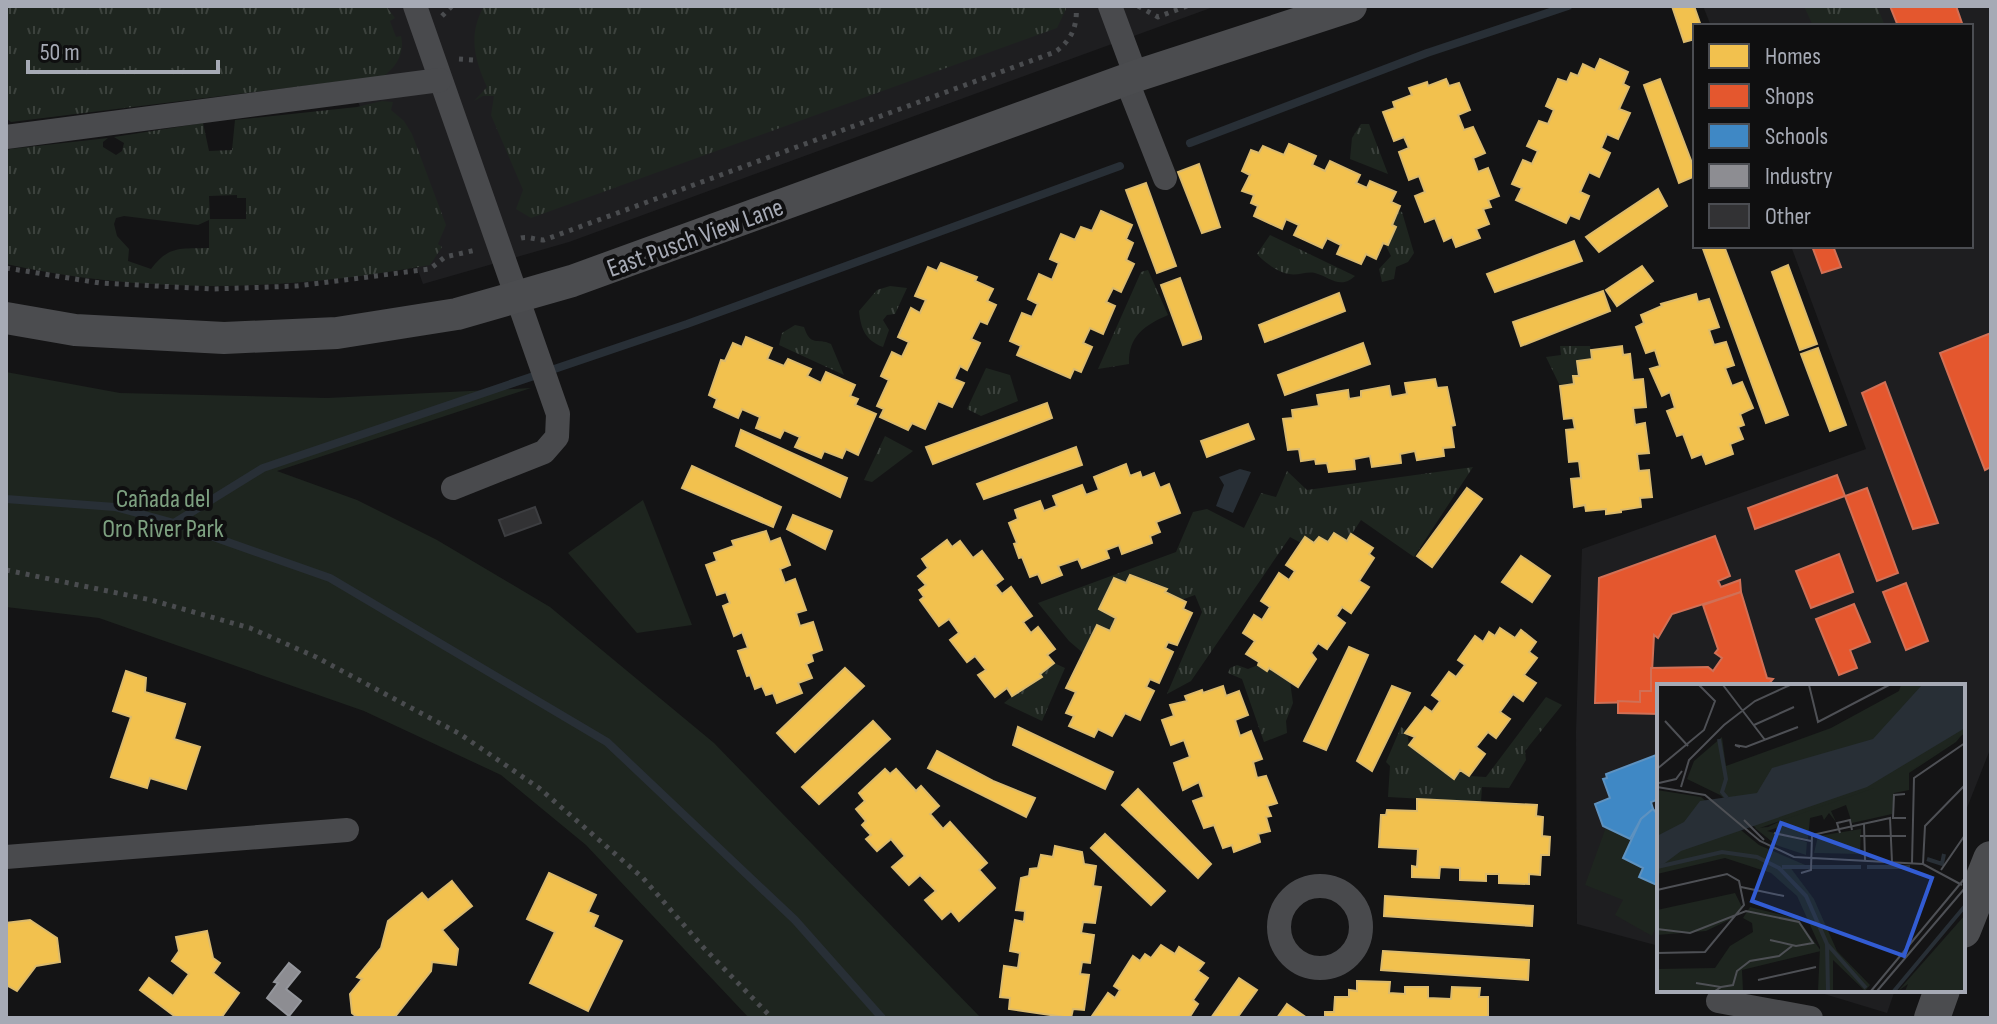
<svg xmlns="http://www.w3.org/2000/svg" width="1997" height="1024" font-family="'Sofia Sans Condensed',sans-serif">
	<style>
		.built { fill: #1e1e20 }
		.grass { fill: url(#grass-tufts); fill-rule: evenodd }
		.park { fill: #1e251f }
		.water { fill: #282f36 }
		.homes { fill: #f2c14e; stroke: #dbba6d; stroke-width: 2 }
		.shops { fill: #e4572e; stroke: #d17056; stroke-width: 2 }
		.schools { fill: #3f88c5; stroke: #5e92c0; stroke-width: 2 }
		.industry { fill: #8d8d92; stroke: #94969c; stroke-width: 2 }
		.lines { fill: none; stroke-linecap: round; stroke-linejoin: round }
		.stream { stroke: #282f36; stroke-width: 8 }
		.building { fill: #323234; stroke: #3d3e41; stroke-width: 2 }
		.path { stroke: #4a4c4f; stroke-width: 5; stroke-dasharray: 4 6; stroke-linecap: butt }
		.minor { stroke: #494a4d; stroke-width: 24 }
		.major { stroke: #4b4c4f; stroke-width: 32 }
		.highway { stroke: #4b4c4f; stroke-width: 36 }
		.labels { text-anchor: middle; stroke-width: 8; stroke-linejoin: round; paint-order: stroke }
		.street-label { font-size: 26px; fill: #a6aab5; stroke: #0f0f10 }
		.park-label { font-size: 26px; fill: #7da080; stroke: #0f0f10 }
		.inset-river { fill: none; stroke: #282f36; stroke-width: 4 }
		.inset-road { fill: none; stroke: #4e5055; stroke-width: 2 }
		.view { fill: #325cd3; fill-opacity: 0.15; stroke: #325cd3; stroke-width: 4 }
		.inset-edge { fill: none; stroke: #a6aab5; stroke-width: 4 }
	</style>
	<defs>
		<pattern id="grass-tufts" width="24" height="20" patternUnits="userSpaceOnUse" patternTransform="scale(2)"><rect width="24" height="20" fill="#1e251f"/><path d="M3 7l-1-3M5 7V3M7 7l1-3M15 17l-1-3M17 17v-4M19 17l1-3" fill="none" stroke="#3c423d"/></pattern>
	</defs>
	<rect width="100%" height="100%" fill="#141415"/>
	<!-- built -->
	<g class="built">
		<path d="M324 6H1216L569 242 423 284Z"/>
		<path d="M1703 6H1991V747L1963 818V686H1659V946L1577 924 1576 732 1582 549 1866 449 1791 246H1971V26H1711Z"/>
		<path d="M1811 990H1895L1887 1013Z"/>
	</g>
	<!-- grass -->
	<g class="grass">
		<path d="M6 6H386L395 18 390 21 396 37 401 36C405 52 397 66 384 76L11 122 6 118Z"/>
		<path d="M484 6H1065L1066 9 1057 28 531 218 516 209 523 190 491 115 494 96H483L474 101 487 87C474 58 468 35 484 6Z"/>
		<path d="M1804 6H1877L1885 26H1813Z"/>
		<path d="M382 101 393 102 391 110 404 121 412 134 446 225 438 244 442 247 430 265C290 291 145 295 6 264V152L10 149 108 138 103 142V147L116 155 122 151 124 143 114 137 203 123 209 151 232 150 235 120 357 107ZM237 195V198H246V219H210L209 196ZM124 216 198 225 209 220V248C181 249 169 245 151 269L128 261 129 249 117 236 114 224 116 218Z"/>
		<path d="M1361 124H1369L1388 174 1350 159 1352 138Z"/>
		<path d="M1399 211 1402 212 1414 253 1408 262 1396 267 1394 279 1382 282 1379 269 1391 256 1385 244 1395 227 1392 225Z"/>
		<path d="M1270 235 1355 276C1340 290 1330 277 1315 273 1307 271 1297 276 1289 274 1278 272 1265 263 1257 254Z"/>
		<path d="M1148 270 1168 315C1145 325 1128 336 1129 364L1098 369 1141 272Z"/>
		<path d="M890 286 907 288 895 314 887 315 883 320 889 330 883 347C865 340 861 329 859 311L877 290Z"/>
		<path d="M795 325 804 327C811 348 817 337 831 344L844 375 779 345 782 333Z"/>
		<path d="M1560 346H1590L1592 359 1577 361 1579 376 1573 377 1574 384 1560 386 1546 357 1561 355Z"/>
		<path d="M986 368 1010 375 1018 401 981 416 967 409Z"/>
		<path d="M885 436 913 451 872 482 864 480Z"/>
		<path d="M1473 467 1414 557 1361 520 1347 541 1334 533 1328 542 1319 537 1314 543 1305 537 1301 543 1290 537 1191 681 1167 694 1202 612 1195 595 1181 600 1165 592 1167 588 1151 581 1149 584 1130 575 1126 583 1115 578 1099 609 1116 618 1110 631 1096 625 1083 653 1069 641 1038 603 1176 552 1193 512 1207 509 1244 528 1261 493 1276 497 1287 471 1307 490Z"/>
		<path d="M1054 663 1065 668 1042 721 1004 703 1026 685 1028 687 1042 677 1040 674Z"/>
		<path d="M1237 665 1248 669 1258 665 1267 670 1269 668 1290 682 1293 703 1286 721 1287 733 1264 742 1242 679 1228 673 1230 668Z"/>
		<path d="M1546 697 1562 705 1525 751 1526 760 1509 788 1482 787 1481 802 1388 797 1390 766 1386 762 1401 727 1407 731 1409 745 1453 778 1460 770 1469 776 1486 777Z"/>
	</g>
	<!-- park -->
	<g class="park">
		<path d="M6 372 120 393 327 398 531 388 277 471 357 500 437 540 550 607 714 743 981 1018H749L586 845 501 775 364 711 99 618 6 607Z"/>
		<path d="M643 500 692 625 637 633 568 553Z"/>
		<path d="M1606 827 1630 839 1624 858 1643 868 1639 877 1659 886V919L1652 936 1615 915 1623 900 1585 885Z"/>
	</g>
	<!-- water -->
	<path class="water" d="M1240 469 1251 472 1233 513 1216 506 1224 485 1219 477Z"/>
	<!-- homes -->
	<g class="homes">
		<path d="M1672 6H1694L1701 26H1695V39L1684 42Z"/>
		<path d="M1600 59 1628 72 1623 84 1629 87 1619 109 1630 113 1618 139 1607 134 1601 148 1610 153 1599 177 1589 172 1580 192 1589 196 1579 219 1570 215 1566 223 1516 200 1522 188 1512 184 1523 160 1532 164 1538 151 1527 146 1539 121 1548 124 1554 110 1546 106 1558 79 1567 82 1571 73 1578 76 1583 64 1595 70Z"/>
		<path d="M1446 79 1449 86 1459 83 1470 110 1458 115 1464 130 1473 127 1485 153 1473 158 1478 172 1488 168 1499 196 1488 200 1491 207 1483 209 1489 224 1476 229 1480 238 1456 247 1452 237 1444 241 1435 218 1425 222 1415 196 1425 192 1419 176 1409 180 1399 152 1409 148 1404 137 1394 141 1383 112 1395 108 1393 102 1412 95 1409 88 1427 82 1428 86Z"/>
		<path d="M1660 79 1695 171V176L1679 183 1644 85Z"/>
		<path d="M1289 144 1316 156 1312 165 1325 171 1330 161 1360 175 1356 183 1367 188 1370 181 1396 192 1391 202 1400 206 1392 225 1396 227 1388 245 1383 243 1376 259 1366 254 1361 264 1337 254 1341 245 1327 238 1322 248 1294 235 1299 225 1286 219 1282 229 1254 216 1258 206 1251 203 1254 195 1242 191 1250 175 1242 171 1251 150 1259 153 1263 146 1284 155Z"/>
		<path d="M1199 164 1220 227 1202 233 1178 172Z"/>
		<path d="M1146 183 1176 266 1157 273 1126 190Z"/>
		<path d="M1658 189 1667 206 1599 252 1586 237Z"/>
		<path d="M1101 211 1132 225 1126 239 1133 243 1126 260 1134 264 1121 292 1113 288 1106 302 1115 306 1103 334 1090 328 1083 343 1092 347 1081 372 1074 369 1070 378 1017 355 1021 346 1010 341 1022 313 1032 317 1038 304 1028 299 1039 274 1052 280 1059 263 1050 259 1061 234 1075 240 1081 227 1092 231Z"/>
		<path d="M1574 241 1582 261 1495 292 1487 274Z"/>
		<path d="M1702 246H1724L1788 415 1766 423Z"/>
		<path d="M941 263 977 277 975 281 993 289 987 301 996 305 987 324 980 321 971 339 980 343 967 370 960 366 954 379 964 383 952 407 938 401 925 429 912 423 908 430 880 417 884 409 877 406 889 380 881 376 892 352 902 357 909 342 898 337 911 308 920 313 926 300 915 296 928 267 937 271Z"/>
		<path d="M1788 265 1817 344 1800 350 1772 272Z"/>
		<path d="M1642 266 1653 281 1617 306 1606 290Z"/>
		<path d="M1180 278 1201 337V339L1183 345 1161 285Z"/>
		<path d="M1603 291 1610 311 1521 346 1513 322Z"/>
		<path d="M1339 293 1345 311 1265 342 1259 325Z"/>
		<path d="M1696 294 1698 302 1709 299 1719 327 1709 330 1714 345 1726 342 1734 365 1725 368 1732 386 1742 382 1753 408 1740 414 1744 425 1738 427 1743 439 1730 444 1733 454 1706 464 1702 454 1692 458 1683 434 1677 436 1667 411 1675 408 1670 392 1662 396 1650 369 1660 366 1655 350 1646 353 1636 327 1644 323 1641 315 1662 306 1661 304Z"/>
		<path d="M746 337 772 348 767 359 784 366 788 359 811 369 807 376 821 383 826 372 855 385 850 396 858 399 855 405 876 414 858 455 846 449 842 458 824 451 821 458 795 447 800 437 784 430 780 438 756 428 760 417 742 409 738 418 714 407 717 399 709 395 721 360 725 361 733 343 742 347Z"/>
		<path d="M1363 343 1370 364 1285 395 1278 375Z"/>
		<path d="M1622 346 1623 355 1630 354 1633 380 1643 379 1646 407 1633 408 1635 425 1645 423 1649 453 1637 454 1639 471 1649 470 1652 497 1640 498 1641 507 1621 510V512L1606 514V509L1586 511 1585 505 1574 507 1571 479 1581 478 1579 461 1569 462 1566 430 1575 429 1573 418 1564 419 1560 386 1574 384 1573 376H1579L1577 361 1592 359 1591 350Z"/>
		<path d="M1818 348 1846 425 1830 431 1801 354Z"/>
		<path d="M1435 379 1437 388 1447 387 1455 425 1451 426 1454 447 1443 448 1444 456 1417 460 1415 451 1400 454 1401 463 1372 467 1370 456 1354 459 1355 469 1329 472 1327 463 1316 464 1315 459 1301 461 1299 449 1288 450 1283 419 1293 418 1292 410 1319 406 1317 395 1348 390 1349 399 1361 397V391L1389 386 1391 397 1407 394 1405 383Z"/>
		<path d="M1047 403 1052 418 933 464 926 447Z"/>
		<path d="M1248 424 1254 439 1207 457 1201 441Z"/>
		<path d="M741 430 847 478 840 497 736 446Z"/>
		<path d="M1076 447 1082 465 984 499 977 484Z"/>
		<path d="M1126 464 1130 476 1140 472 1142 478 1154 473 1160 488 1169 484 1180 513 1156 522 1160 532 1150 536 1152 543 1122 554 1119 545 1106 550 1109 558 1082 568 1078 559 1058 566 1062 575 1042 583 1038 574 1030 577 1022 557 1019 558 1014 544 1017 543 1009 523 1018 519 1015 510 1040 501 1044 511 1057 506 1053 496 1082 485 1086 495 1099 490 1094 477Z"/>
		<path d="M692 466 781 507 773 527 682 488Z"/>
		<path d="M1467 488 1482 499 1432 567 1417 556Z"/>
		<path d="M793 515 832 531 825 549 787 529Z"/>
		<path d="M766 531 770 542 780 538 790 565 780 569 785 583 795 579 806 610 796 613 800 626 813 622 822 650 811 654 813 661 806 664 812 678 798 683 802 693 777 703 773 693 766 695 762 686 755 689 750 675 747 676 738 651 748 648 742 632 734 636 723 606 730 603 726 592 717 595 706 565 717 561 714 553 734 546 732 541Z"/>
		<path d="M1334 533 1347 541 1351 534 1373 548 1369 554 1374 558 1359 581 1369 587 1351 613 1342 607 1336 616 1345 623 1327 649 1318 643 1311 653 1316 659 1298 687 1269 668 1267 671 1258 665 1259 662 1246 654 1255 641 1243 633 1254 615 1262 620 1270 607 1261 601 1279 573 1289 580 1295 571 1286 565 1305 537 1314 543 1319 537 1328 542Z"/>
		<path d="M947 540 952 547 960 541 973 558 982 551 1003 579 995 585 1002 594 1011 587 1032 616 1023 622 1031 633 1038 627 1055 649 1047 655 1054 663 1040 674 1042 677 1012 696 1007 688 995 697 978 675 986 670 975 656 967 662 950 640 959 633 949 619 939 626 920 600 924 597 919 590 926 585 918 576 928 568 922 559Z"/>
		<path d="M1521 556 1550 576 1532 602 1502 582Z"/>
		<path d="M1130 575 1167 589 1165 592 1186 602 1183 609 1192 613 1177 645 1168 642 1165 648 1173 652 1159 683 1150 679 1146 687 1154 691 1140 720 1125 713 1112 736 1098 729 1094 737 1069 726 1074 716 1066 713 1076 692 1066 688 1097 625 1110 631 1116 618 1099 609 1114 578 1126 583Z"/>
		<path d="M1500 628 1515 638 1521 630 1536 642 1529 652 1537 658 1524 675 1536 683 1523 701 1513 694 1500 712 1510 719 1496 738 1488 732 1476 747 1485 754 1469 776 1460 770 1454 779 1409 745 1415 737 1405 733 1425 707 1432 712 1440 701 1432 695 1449 672 1456 677 1465 665 1458 660 1475 636 1483 642 1489 632 1495 636Z"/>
		<path d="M1349 647 1368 655 1326 750 1304 741Z"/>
		<path d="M845 668 864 686 795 752 777 733Z"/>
		<path d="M126 671 146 678 145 692 185 704 174 739 200 747 186 789 150 778 147 788 111 777 131 717 113 711Z"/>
		<path d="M1223 686 1226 696 1239 691 1248 715 1235 720 1240 736 1251 731 1262 759 1253 762 1257 778 1266 776 1277 803 1267 806 1271 816 1266 817 1270 831 1258 834 1260 842 1234 852 1232 845 1223 848 1214 825 1204 828 1193 801 1204 797 1199 782 1183 790 1174 763 1190 757 1184 740 1171 745 1162 720 1174 716 1170 705 1187 701 1185 696 1202 690 1203 693Z"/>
		<path d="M1392 686 1410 693 1372 771 1357 761Z"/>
		<path d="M873 721 890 739 819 804 802 787Z"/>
		<path d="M1018 727 1113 772 1105 789 1013 745Z"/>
		<path d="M937 751 993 781 1035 798 1026 817 928 768Z"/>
		<path d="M885 769 890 774 896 769 916 791 921 786 939 806 930 814 943 829 950 822 987 863 979 870 995 888 959 921 951 911 942 919 925 900 936 891 920 875 909 885 892 867 905 856 891 839 877 851 866 839 871 835 862 825 866 821 856 809 865 801 859 793Z"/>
		<path d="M1138 789 1211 864 1198 878 1122 805Z"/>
		<path d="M1417 799 1537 805 1536 816 1543 817 1542 836 1550 837 1549 855H1541L1540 875 1529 874V884L1499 883V874H1486V881L1460 880V868L1440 867 1439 878 1412 877V866L1417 867 1418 849 1379 847 1381 815H1386L1387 810 1417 811Z"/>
		<path d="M1105 834 1165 891 1151 905 1091 848Z"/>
		<path d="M1055 846 1082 852 1084 864 1096 866 1093 886 1101 887 1095 923 1083 922 1081 933 1094 935 1090 963 1082 962 1080 974 1089 975 1084 1010 1073 1009 1071 1018 1009 1009 1010 998 1000 997 1004 966 1018 968 1020 953 1010 951 1015 920 1024 922 1025 911 1016 910 1021 878 1029 876 1030 869 1038 868 1041 855 1053 857Z"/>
		<path d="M549 873 596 895 588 912 598 916 593 927 622 941 588 1011 530 983 555 932 527 919Z"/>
		<path d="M452 881 472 906 442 930 458 949 456 965 432 962 431 971 394 1018H358L352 1013 350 994 362 979 357 977 381 948 388 921 422 893 428 900Z"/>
		<path d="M1385 896 1533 906 1532 926 1384 916Z"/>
		<path d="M30 920 57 938 60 962 36 966 17 991 8 986 6 988V923Z"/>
		<path d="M207 931 213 958 220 963 213 973 239 993 221 1018H177L140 990 149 978 173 996 189 974 172 961 179 951 176 937Z"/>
		<path d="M1161 945 1175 954 1179 947 1204 963 1198 971 1208 978 1193 1000 1198 1004 1189 1018 1092 1016 1108 993 1115 998 1120 990 1114 986 1133 956 1140 961 1145 954 1151 958Z"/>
		<path d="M1383 951 1529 960 1528 980 1381 970Z"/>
		<path d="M1239 978 1257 990 1237 1018H1211Z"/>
		<path d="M1357 981 1390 982 1389 993 1405 994V987H1428V998L1451 999 1452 987 1480 988 1479 997H1488V1017L1491 1018H1325V1012H1334L1335 997H1349V990L1357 991Z"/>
		<path d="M1287 1004 1307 1018H1277Z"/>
	</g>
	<!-- shops -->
	<g class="shops">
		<path d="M1890 6H1956L1963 26H1898Z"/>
		<path d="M1812 246H1833L1841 267 1822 273Z"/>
		<path d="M1991 333V467L1985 470 1940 353Z"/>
		<path d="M1885 382 1938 523 1913 529 1862 393Z"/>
		<path d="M1837 475 1845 496 1755 529 1748 508Z"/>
		<path d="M1867 488 1898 573 1877 581 1845 496Z"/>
		<path d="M1715 536 1730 576 1718 581 1721 587 1740 580 1741 592 1672 614 1658 638 1654 635 1651 691H1640V702L1595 703 1599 578Z"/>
		<path d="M1839 554 1853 592 1811 608 1796 571Z"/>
		<path d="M1906 583 1928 641 1906 650 1883 592Z"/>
		<path d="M1741 592 1767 678 1773 679 1767 686H1659V714L1618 713V701L1640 702V691H1651V668L1708 667 1713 671 1722 658 1715 653 1718 649 1703 605Z"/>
		<path d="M1854 604 1870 642 1850 650 1857 668 1839 675 1816 619Z"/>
	</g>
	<!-- schools -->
	<g class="schools">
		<path d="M1659 754V799L1651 802 1653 809 1641 819 1630 839 1603 826 1595 804 1610 798 1603 779 1607 778 1606 774Z"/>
		<path d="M1653 809 1659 816V886L1639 877 1643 868 1623 858 1641 819Z"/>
	</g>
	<!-- industry -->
	<path class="industry" d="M289 963 300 972 286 989 301 1001 289 1016 267 998 278 983 274 982Z"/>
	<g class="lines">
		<!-- stream -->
		<g class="stream">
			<path d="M1190 143 1427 53 1568 6"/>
			<path d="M6 499 115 507 174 523 330 578 607 742 795 920 882 1018"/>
			<path d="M174 523 263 468 687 324 1120 166"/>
		</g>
	</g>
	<!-- building -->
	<path class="building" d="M535 507 541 523 505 536 499 520Z"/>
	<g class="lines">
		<!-- path -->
		<g class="path">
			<path d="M1138 6 1158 17 1187 6"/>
			<path d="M442 16 452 6"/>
			<path d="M459 59 474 60"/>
			<path d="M521 238C529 236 535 240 544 240L1055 52C1071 41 1078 26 1076 6"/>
			<path d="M6 268 100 283 214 289 297 286 430 269 445 257 476 250"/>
			<path d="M6 570 151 600 250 628 316 657 460 734 539 788 643 878 703 947 772 1018"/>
		</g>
		<!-- minor -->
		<g class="minor">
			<path d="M415 6 558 414 557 437 544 452 453 488"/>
			<path d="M1110 6 1136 76"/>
			<path d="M1126 79 1165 178"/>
			<path d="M6 137 440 80"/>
			<path d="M6 857 347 830"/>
			<circle cx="1320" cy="927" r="41"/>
			<path d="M1718 1001 1811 1018"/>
		</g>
		<!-- major -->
		<path class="major" d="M6 318 75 330 224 338 337 333 457 314 572 281 1136 76 1351 6"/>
		<!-- highway -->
		<g class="highway">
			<path d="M1963 930 1991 859"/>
			<path d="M1932 1018 1942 990"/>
		</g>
	</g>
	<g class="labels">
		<!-- street labels -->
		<g class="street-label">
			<text transform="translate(695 237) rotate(-20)" y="9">East Pusch View Lane</text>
		</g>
		<!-- park labels -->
		<g class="park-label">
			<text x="163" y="507">Cañada del<tspan x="163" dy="30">Oro River Park</tspan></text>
		</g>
	</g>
	<!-- overview -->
	<g transform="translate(1657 684)">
		<rect width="308" height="308" fill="#141415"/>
		<path d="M308 47 299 58 252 89V106L237 109 235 130 195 139 189 121 174 127 179 138 172 129 167 136 165 131 153 134 151 155 121 149 119 144 110 147 150 158 149 171 119 161 98 144 111 143ZM204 145 203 170 157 169 161 152ZM78 209 85 223 76 234 49 247 0 251V226ZM93 223 141 235 164 267 85 286 86 307H0V285L58 284 73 262 96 248 95 239 86 234ZM308 231V307H248L251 300 241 307Z" fill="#1e251f"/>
		<path d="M244 1H308V49L252 88V104H217L100 145 63 111 30 95 37 77 65 53 69 82 174 44 242 7ZM0 106 44 113 102 161 153 183H133L157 215 180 267 213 301 208 307 176 276V307H161L163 263 140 212 114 189 68 174 0 190Z" fill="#1e251f"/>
		<path d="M265 1H308V44L210 103 24 167 0 185V152L27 138 43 117 100 109 115 84 216 55Z" fill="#282f36"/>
		<path class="inset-river" d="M62 55 69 95 65 108 70 114M270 175 285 180 287 170M0 183 65 168 100 173 122 184 149 212 170 260 171 307M125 183H204M210 183H253M170 260 209 304M237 307 308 222"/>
		<path class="inset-road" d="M66 1 108 56M152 1 161 38 232 1M8 37 31 62M97 41 137 23M83 63 78 61 89 63 141 43M0 85 47 46 58 17 42 1M2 99 19 95 25 87M0 103 48 111 103 157 137 173 266 180 305 201M24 103 32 76 67 41 98 17 133 1M248 110 237 111 236 134H249M87 136 107 156M207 140 208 176M117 149 154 157M183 149 180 139 193 136 195 146M203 152H249M255 179 257 94 308 59M266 180 268 142 308 101M284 186 308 151M144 189 154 186 155 151 233 134 235 178M84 203 127 212M0 206 70 190 82 197 87 221 48 268 0 269M0 245 33 249 89 227 142 238 156 259 139 262 113 256M101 296 159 283M39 299 64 303 58 307M64 303 76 301 80 287 93 277 122 272 135 262M214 307 308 194M220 307 308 204"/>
		<path class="view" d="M124 139 275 194 247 272 95 217Z"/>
		<rect width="308" height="308" class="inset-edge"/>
	</g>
	<!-- border -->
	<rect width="1997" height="1024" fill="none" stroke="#a6aab5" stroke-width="16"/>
	<!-- legend -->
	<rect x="1693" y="24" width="280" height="224" fill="#0f0f10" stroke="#4b4d52" stroke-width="2"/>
	<rect x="1709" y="44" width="40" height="24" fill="#f2c14e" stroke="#4b4d52" stroke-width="2"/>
	<text x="1765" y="64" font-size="24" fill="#a6aab5">Homes</text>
	<rect x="1709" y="84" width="40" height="24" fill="#e4572e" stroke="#4b4d52" stroke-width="2"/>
	<text x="1765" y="104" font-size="24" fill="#a6aab5">Shops</text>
	<rect x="1709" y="124" width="40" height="24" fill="#3f88c5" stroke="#4b4d52" stroke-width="2"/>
	<text x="1765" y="144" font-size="24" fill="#a6aab5">Schools</text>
	<rect x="1709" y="164" width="40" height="24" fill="#8d8d92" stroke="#4b4d52" stroke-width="2"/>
	<text x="1765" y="184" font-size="24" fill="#a6aab5">Industry</text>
	<rect x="1709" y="204" width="40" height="24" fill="#323234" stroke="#4b4d52" stroke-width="2"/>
	<text x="1765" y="224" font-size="24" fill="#a6aab5">Other</text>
	<!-- scale -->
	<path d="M28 60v12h190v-12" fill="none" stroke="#a6aab5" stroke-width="4"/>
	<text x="40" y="60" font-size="24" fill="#a6aab5" stroke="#0f0f10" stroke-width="6" paint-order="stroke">50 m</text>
</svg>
